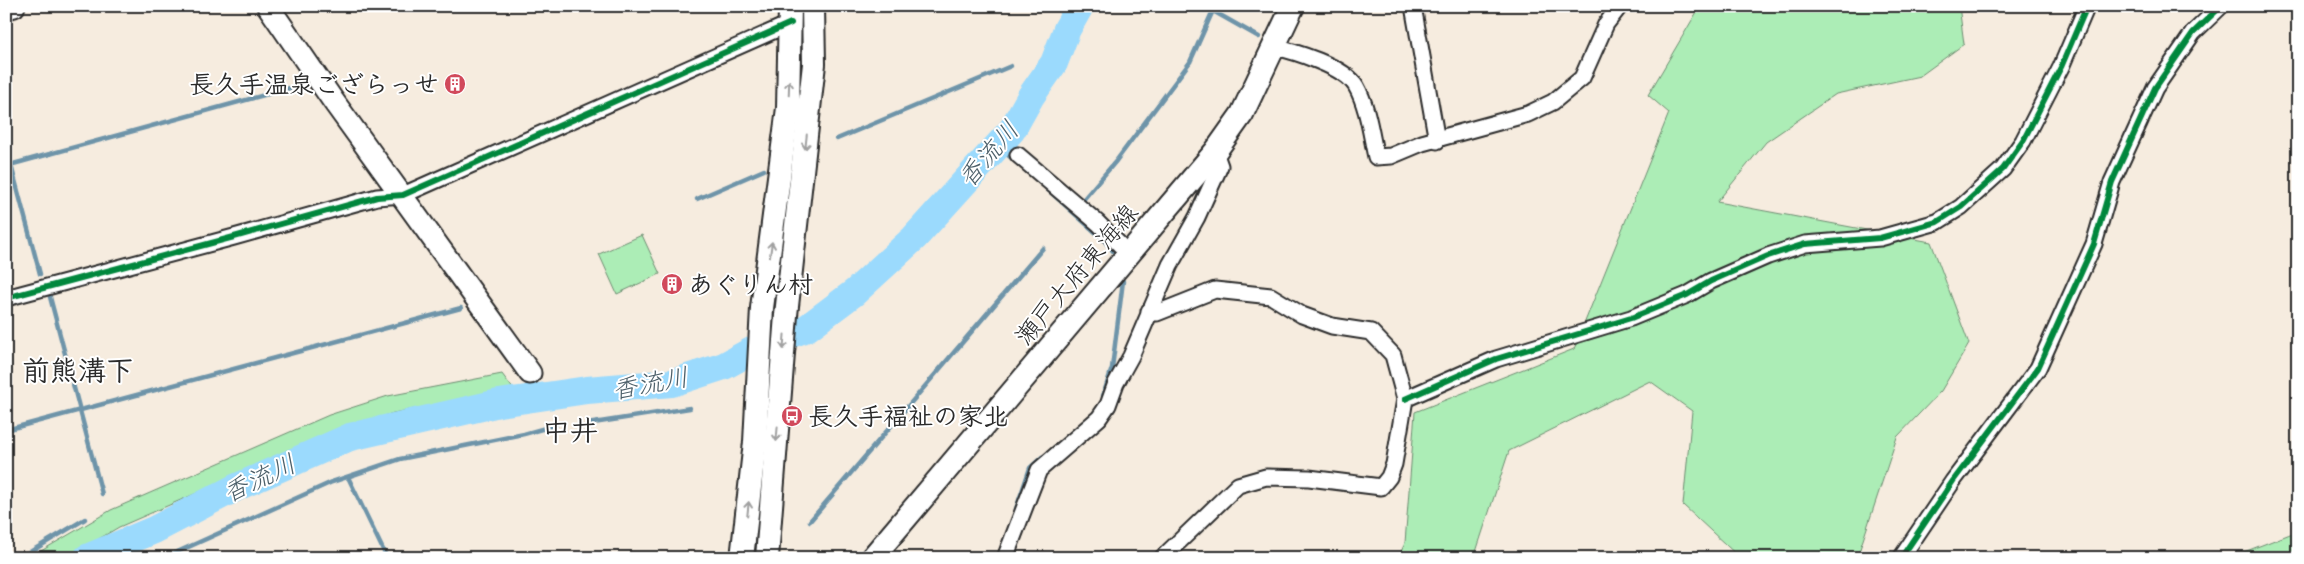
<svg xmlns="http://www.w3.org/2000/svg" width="2304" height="564" font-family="Caveat,'Klee One',sans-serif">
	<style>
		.green { fill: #acedb6; stroke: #6c8c70 }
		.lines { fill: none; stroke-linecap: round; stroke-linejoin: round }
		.stream { stroke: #6e94a9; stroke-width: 4.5 }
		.river { stroke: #9bdafd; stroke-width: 28 }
		.street-casing { stroke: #2b2b2b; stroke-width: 19 }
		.secondary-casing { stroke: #2b2b2b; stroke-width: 25 }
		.primary-casing { stroke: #2b2b2b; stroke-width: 26 }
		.street { stroke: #fff; stroke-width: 15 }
		.secondary { stroke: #fff; stroke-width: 21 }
		.primary { stroke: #fff; stroke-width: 22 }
		.cycleway-casing { stroke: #fff; stroke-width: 9 }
		.cycleway { stroke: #00873e; stroke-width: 6 }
		.oneway { stroke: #a0a0a0 }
		.labels { text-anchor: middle; stroke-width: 4; stroke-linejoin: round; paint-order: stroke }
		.poi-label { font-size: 25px; font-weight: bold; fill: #2b2b2b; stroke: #fff; text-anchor: start }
		.street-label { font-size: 25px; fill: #2b2b2b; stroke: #fff }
		.water-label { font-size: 26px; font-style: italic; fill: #4d606a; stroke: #fff }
		.quarter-label { font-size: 28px; font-weight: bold; fill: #2b2b2b; stroke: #fff }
	</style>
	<rect width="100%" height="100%" fill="#f6ecdf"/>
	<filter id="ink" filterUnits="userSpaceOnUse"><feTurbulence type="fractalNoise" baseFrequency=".02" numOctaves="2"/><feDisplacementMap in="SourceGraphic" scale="10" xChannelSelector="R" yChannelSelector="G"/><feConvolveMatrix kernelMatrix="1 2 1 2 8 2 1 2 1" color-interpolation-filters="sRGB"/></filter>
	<g filter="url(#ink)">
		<!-- green -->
		<g class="green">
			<path d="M1708 6H1959L1964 44 1920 76 1836 94 1766 142 1717 202 1931 242 1969 344 1941 391 1897 437 1857 558H1740L1683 505 1692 411 1650 381 1509 451 1474 558H1398L1405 543 1415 412 1574 349 1669 113 1648 95 1698 10Z"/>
			<path d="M642 235 660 274 617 294 599 254Z"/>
			<path d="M502 374 514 390 393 413 334 433 119 527 66 558H29L111 510 329 415 388 396Z"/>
			<path d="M2298 531V558H2230L2231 557Z"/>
		</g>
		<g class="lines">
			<!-- stream -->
			<g class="stream">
				<path d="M1213 11 1259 37"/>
				<path d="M837 139 1011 66"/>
				<path d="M997 146 1015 161"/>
				<path d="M11 165 40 274"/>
				<path d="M6 166 297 86"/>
				<path d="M1047 189 1102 238 1113 251"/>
				<path d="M697 199 764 170"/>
				<path d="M1082 201 1116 161 1190 62 1215 6"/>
				<path d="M50 297 102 494"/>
				<path d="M1103 396 1112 368 1123 281"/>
				<path d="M587 424 690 408"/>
				<path d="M6 430 461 308"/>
				<path d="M348 477 387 558"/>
				<path d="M1016 509 1030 468 1042 457"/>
				<path d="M810 521 1043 248"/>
				<path d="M20 558 85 519"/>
				<path d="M164 558 332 482 400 459 524 434 556 425"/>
			</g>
			<!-- river -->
			<path class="river" d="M87 558 154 530 237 487 350 437 499 403 587 390 672 383 724 366 766 343 807 328 855 292 914 238 1012 130 1031 96 1054 63 1067 29 1080 6"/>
			<!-- street casing -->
			<g class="street-casing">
				<g id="street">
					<path d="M1413 6 1437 141"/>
					<path d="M1273 47C1294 51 1345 67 1356 86 1368 107 1371 135 1376 157L1391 156 1422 143 1528 114 1553 102 1582 78 1606 24 1620 6"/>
					<path d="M1018 155 1098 223 1129 254"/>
					<path d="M6 298 234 237 377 197 403 195 791 23"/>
					<path d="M1149 311 1157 313 1215 290 1271 296 1302 315 1332 326 1371 332 1393 355 1405 399 1394 464 1389 477 1381 487 1309 478 1266 477 1238 485 1162 558"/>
					<path d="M1405 399 1496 359 1631 318 1687 295 1711 281 1768 256 1805 244 1880 238 1937 222 1961 207 2003 169 2023 141 2061 67 2087 6"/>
					<path d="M1005 558 1039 470 1099 418 1108 405 1116 383 1131 356 1170 265 1197 217 1220 166 1215 152"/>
					<path d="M1901 558 1953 481 2038 368 2094 244 2112 182 2155 88 2193 33 2221 6"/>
				</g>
			</g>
			<!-- secondary casing -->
			<g class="secondary-casing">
				<g id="secondary">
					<path d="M268 6 334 102 530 373"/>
					<path d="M6 8 14 6"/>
				</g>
			</g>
			<!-- primary casing -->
			<g class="primary-casing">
				<g id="primary">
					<path d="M742 558 755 442 762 308 788 108 790 6"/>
					<path d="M767 558 786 315 814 64 813 6"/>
					<path d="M872 558 1215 152 1242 114 1293 6"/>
				</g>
			</g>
			<!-- street -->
			<use href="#street" class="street"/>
			<!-- secondary -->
			<use href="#secondary" class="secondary"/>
			<!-- primary -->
			<use href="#primary" class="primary"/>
			<!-- cycleway casing -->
			<g class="cycleway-casing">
				<g id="cycleway">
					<path d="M6 298 234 237 377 197 403 195 791 23"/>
					<path d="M1405 399 1496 359 1631 318 1687 295 1711 281 1768 256 1805 244 1880 238 1937 222 1961 207 2003 169 2023 141 2061 67 2087 6"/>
					<path d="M1901 558 1953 481 2038 368 2094 244 2112 182 2155 88 2193 33 2221 6"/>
				</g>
			</g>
			<!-- cycleway -->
			<use href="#cycleway" class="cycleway"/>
		</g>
		<!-- one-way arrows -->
		<defs><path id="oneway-shaft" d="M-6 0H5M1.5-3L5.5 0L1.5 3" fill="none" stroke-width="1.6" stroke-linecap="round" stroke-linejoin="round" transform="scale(1.25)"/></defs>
		<g class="oneway">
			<use href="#oneway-shaft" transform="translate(789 88) rotate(-88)"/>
			<use href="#oneway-shaft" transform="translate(806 142) rotate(96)"/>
			<use href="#oneway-shaft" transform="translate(771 249) rotate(-82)"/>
			<use href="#oneway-shaft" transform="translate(784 342) rotate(94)"/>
			<use href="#oneway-shaft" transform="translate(777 434) rotate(95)"/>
			<use href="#oneway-shaft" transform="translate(748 509) rotate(-84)"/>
		</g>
	</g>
	<!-- icons -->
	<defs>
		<g id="building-disc" transform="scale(1.125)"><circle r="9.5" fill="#d1495b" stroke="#fff"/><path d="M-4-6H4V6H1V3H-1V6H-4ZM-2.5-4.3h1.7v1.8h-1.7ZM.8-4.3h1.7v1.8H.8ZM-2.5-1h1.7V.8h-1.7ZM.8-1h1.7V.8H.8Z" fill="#fff"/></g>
		<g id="bus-disc" transform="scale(1.125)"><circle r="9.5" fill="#d1495b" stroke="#fff"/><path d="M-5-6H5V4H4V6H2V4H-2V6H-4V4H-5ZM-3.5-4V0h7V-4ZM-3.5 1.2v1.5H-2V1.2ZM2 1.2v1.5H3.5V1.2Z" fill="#fff"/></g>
	</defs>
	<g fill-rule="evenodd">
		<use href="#building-disc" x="455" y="84"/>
		<use href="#building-disc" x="672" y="284"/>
		<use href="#bus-disc" x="792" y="416"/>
	</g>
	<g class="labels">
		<!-- poi labels -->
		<g class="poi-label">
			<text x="439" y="93" text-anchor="end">長久手温泉ござらっせ</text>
			<text x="688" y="293">あぐりん村</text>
			<text x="808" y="425">長久手福祉の家北</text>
		</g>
		<!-- street labels -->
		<g class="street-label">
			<text transform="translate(1076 274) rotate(-50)" y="9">瀬戸大府東海線</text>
		</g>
		<!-- water labels -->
		<g class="water-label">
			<text transform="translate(988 154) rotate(-49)" y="9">香流川</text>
			<text transform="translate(650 383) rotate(-10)" y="9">香流川</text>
			<text transform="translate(259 478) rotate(-25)" y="9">香流川</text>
		</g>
		<!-- quarter labels -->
		<g class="quarter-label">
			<text x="78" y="380">前熊溝下</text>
			<text x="570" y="440">中井</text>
		</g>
	</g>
	<!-- margin -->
	<rect width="2304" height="564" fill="none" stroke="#fff" stroke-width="25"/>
	<rect x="12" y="12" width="2279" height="539" fill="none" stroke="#2b2b2b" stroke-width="2" filter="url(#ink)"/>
</svg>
